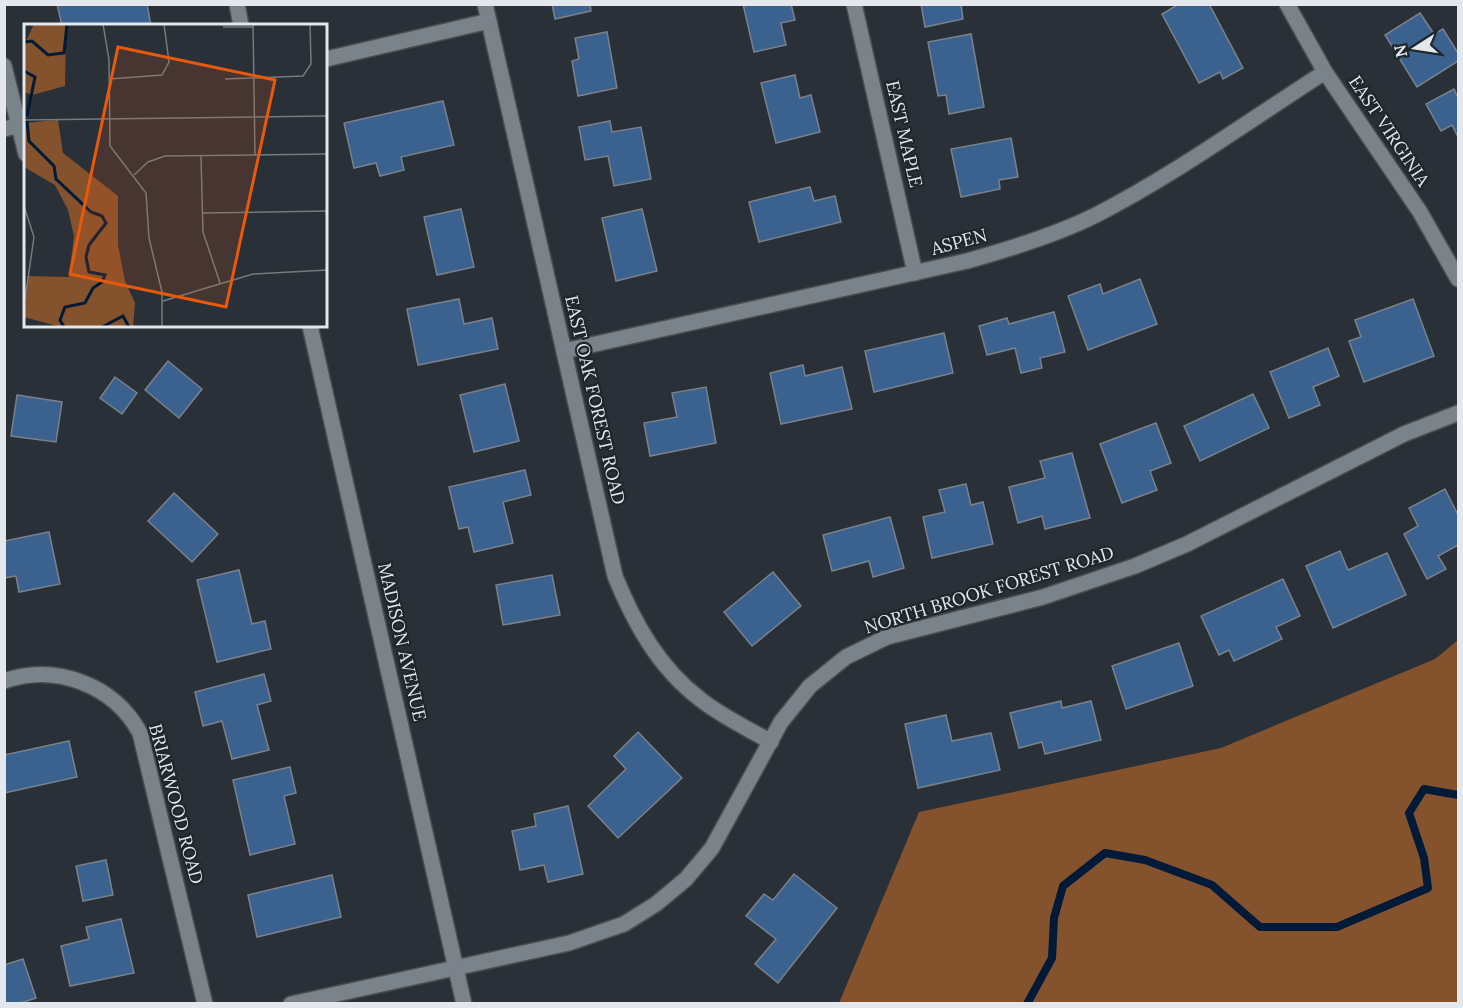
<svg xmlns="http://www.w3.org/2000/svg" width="1463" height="1008" font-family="Lora,serif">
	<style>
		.forest { fill: #84522c }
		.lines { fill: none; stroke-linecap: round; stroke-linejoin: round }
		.stream { stroke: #001a38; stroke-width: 8 }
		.building { fill: #3b628f; stroke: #7a818a; stroke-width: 1.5 }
		.street-casing { stroke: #494e54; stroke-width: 18 }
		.secondary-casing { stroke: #494e54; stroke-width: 18 }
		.street { stroke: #7a828a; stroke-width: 15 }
		.secondary { stroke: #7a828a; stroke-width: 15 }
		.labels { text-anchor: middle; stroke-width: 4.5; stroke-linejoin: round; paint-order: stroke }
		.street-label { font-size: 18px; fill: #e4e8ed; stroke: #20262d }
		.inset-river { fill: none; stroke: #001a38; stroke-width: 3 }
		.inset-road { fill: none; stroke: #747a80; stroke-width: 1.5 }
		.view { fill: #e8590c; fill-opacity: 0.15; stroke: #e8590c; stroke-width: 3 }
		.inset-edge { fill: none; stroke: #e4e8ed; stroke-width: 3 }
	</style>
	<rect width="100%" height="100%" fill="#2a3037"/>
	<!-- forest -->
	<path class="forest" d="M1458 640V1003H839L919 812 1221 748 1435 659Z"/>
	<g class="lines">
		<!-- stream -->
		<path class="stream" d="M1027 1004 1052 958 1054 918 1063 886 1105 853 1145 860 1212 885 1260 927H1337L1428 888 1424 858 1409 813 1424 789 1458 795"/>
	</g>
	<!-- building -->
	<g class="building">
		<path d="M57 4H147L151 26H62Z"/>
		<path d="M552 4H590L591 11 555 19Z"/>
		<path d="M743 4H791L795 20 781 23 786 45 754 52Z"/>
		<path d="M921 4H961L963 19 925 27Z"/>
		<path d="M1179 4H1209L1243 68 1223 79 1220 72 1199 83 1162 14Z"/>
		<path d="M1420 13 1434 34 1443 29 1458 53V61L1417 87 1385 35Z"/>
		<path d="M607 32 617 88 578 96 572 61 579 59 575 38Z"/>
		<path d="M971 34 984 107 949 114 946 95 938 96 928 42Z"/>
		<path d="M795 75 800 98 811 95 820 132 776 143 761 83Z"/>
		<path d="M1454 89 1458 98V137L1452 125 1441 131 1426 104Z"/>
		<path d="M443 101 454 145 401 157 404 170 380 176 376 163 354 168 344 123Z"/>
		<path d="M610 121 612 132 641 127 651 179 614 186 608 156 585 160 579 127Z"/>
		<path d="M1011 138 1018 177 999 180 1000 189 961 197 951 149Z"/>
		<path d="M810 187 814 201 835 196 841 222 759 242 749 202Z"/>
		<path d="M461 209 474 267 437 275 424 217Z"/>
		<path d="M642 209 657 271 616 281 602 218Z"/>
		<path d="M1140 279 1157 324 1088 350 1068 296 1100 284 1103 294Z"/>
		<path d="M459 299 464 324 492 318 498 349 418 365 407 309Z"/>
		<path d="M1413 299 1434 356 1364 382 1349 341 1361 337 1355 320Z"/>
		<path d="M1054 312 1065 352 1040 358 1042 368 1021 373 1015 348 987 355 979 326 1007 318 1009 324Z"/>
		<path d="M944 333 953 373 874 392 865 351Z"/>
		<path d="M1328 348 1339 376 1313 387 1320 405 1289 418 1270 372Z"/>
		<path d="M168 361 202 389 179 418 145 390Z"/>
		<path d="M803 365 805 376 842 367 852 409 781 424 770 373Z"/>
		<path d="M115 377 137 393 122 414 100 398Z"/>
		<path d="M505 384 519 441 474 452 460 395Z"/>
		<path d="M706 387 716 443 650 456 644 423 677 417 672 393Z"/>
		<path d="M1253 394 1269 428 1200 461 1184 426Z"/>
		<path d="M17 395 62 402 56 442 11 436Z"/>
		<path d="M1156 423 1171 463 1150 471 1157 490 1122 503 1100 444Z"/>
		<path d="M1072 453 1090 518 1045 529 1042 516 1018 523 1009 487 1045 478 1040 461Z"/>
		<path d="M525 470 531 495 503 502 513 543 474 552 468 527 459 529 449 487Z"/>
		<path d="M966 484 971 505 983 502 993 544 932 558 923 517 945 512 939 490Z"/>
		<path d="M1445 489 1458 515V545L1438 556 1446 569 1427 579 1404 534 1418 526 1409 508Z"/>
		<path d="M174 493 218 534 192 562 148 521Z"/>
		<path d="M890 517 904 568 873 577 869 561 832 571 823 535Z"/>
		<path d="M49 532 60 584 19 592 16 576 4 578V541Z"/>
		<path d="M1340 551 1348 570 1387 553 1406 595 1333 628 1306 566Z"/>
		<path d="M239 570 252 624 265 621 271 649 217 662 197 580Z"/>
		<path d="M773 572 801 606 752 646 724 612Z"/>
		<path d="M552 575 560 615 503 625 496 585Z"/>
		<path d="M1283 579 1300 616 1276 627 1282 639 1234 661 1229 650 1219 655 1201 616Z"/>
		<path d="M1179 643 1193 686 1126 709 1112 666Z"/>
		<path d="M264 674 271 701 257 705 269 750 232 759 222 721 203 726 195 692Z"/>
		<path d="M1061 701 1062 708 1091 701 1101 740 1045 754 1042 742 1019 748 1010 713Z"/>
		<path d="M946 715 952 741 991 733 1000 770 918 788 905 724Z"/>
		<path d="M638 732 682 778 618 838 588 806 626 769 614 756Z"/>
		<path d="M69 741 77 777 4 793V755Z"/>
		<path d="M290 767 296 793 284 796 295 844 250 855 233 780Z"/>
		<path d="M568 806 583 874 548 882 544 865 520 870 512 831 536 826 534 814Z"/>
		<path d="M106 860 113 895 83 901 76 866Z"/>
		<path d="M794 874 837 908 778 983 755 964 776 939 746 916 764 894 773 900Z"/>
		<path d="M332 875 341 917 257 937 248 895Z"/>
		<path d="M121 919 134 973 70 986 61 946 89 939 86 927Z"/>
		<path d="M23 959 36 998 18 1004H4V965Z"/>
	</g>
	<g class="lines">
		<!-- street casing -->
		<g class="street-casing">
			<g id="street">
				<path d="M485 4 615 576C634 623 659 668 700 699 721 716 747 728 771 742"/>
				<path d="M854 4 915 273"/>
				<path d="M1287 4 1325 72 1420 212 1458 279"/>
				<path d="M326 59 489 21"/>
				<path d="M4 66 26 154"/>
				<path d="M4 129 26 124"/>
				<path d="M564 351 967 261C1010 249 1056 235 1096 215 1176 174 1250 120 1325 72"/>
				<path d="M4 681C56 663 114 685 140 733L205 1004"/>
				<path d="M291 1004 569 943 624 924 656 904 686 879 712 848 781 722 810 686 846 657 887 637 1043 597 1135 566 1187 544 1404 434 1458 413"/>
			</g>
		</g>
		<!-- secondary casing -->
		<g class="secondary-casing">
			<g id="secondary">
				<path d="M237 4 241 26"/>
				<path d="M310 326 464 1004"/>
			</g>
		</g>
		<!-- street -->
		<use href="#street" class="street"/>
		<!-- secondary -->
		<use href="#secondary" class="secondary"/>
	</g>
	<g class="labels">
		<!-- street labels -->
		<g class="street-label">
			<text transform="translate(1389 131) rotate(56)" y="6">EAST VIRGINIA</text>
			<text transform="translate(904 134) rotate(77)" y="6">EAST MAPLE</text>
			<text transform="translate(959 242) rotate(-15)" y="6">ASPEN</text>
			<text transform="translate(595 400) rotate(77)" y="6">EAST OAK FOREST ROAD</text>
			<text transform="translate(989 590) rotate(-17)" y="6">NORTH BROOK FOREST ROAD</text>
			<text transform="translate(402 642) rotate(77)" y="6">MADISON AVENUE</text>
			<text transform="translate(176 804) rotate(75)" y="6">BRIARWOOD ROAD</text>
		</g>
	</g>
	<!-- overview -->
	<g transform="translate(24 24)">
		<rect width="303" height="303" fill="#2a3037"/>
		<path d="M10 0 42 1 41 62 8 71 0 68V22ZM34 96 39 129 94 172V221L101 257 111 279 109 303H37L0 293 4 252 45 253 50 212 44 186 31 161 0 143V99Z" fill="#84522c"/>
		<path class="inset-river" d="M0 18 8 17 24 31 40 29 43 0M0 47 11 53 3 92M3 97 5 117 30 142 32 155 67 188 78 192 82 199 65 221 62 233 65 248 81 251 78 258 69 264 61 279 41 283 36 296 40 303M78 303 99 292 105 303"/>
		<path class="inset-road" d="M79 0 85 36 86 122 122 169 125 214 138 268V303M229 0 231 131M199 3H229M85 55 138 51 145 38 140 0M201 55 279 52 287 40 286 0M0 96 303 92M177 132 179 208 196 259M110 151 124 138 141 132 303 130M0 182 10 213 0 282M178 189 303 187M139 277 229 250 303 246"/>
		<path class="view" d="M94 23 251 56 202 283 46 250Z"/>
		<rect width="303" height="303" class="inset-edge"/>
	</g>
	<!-- border -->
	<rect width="1463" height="1008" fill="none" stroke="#e4e8ed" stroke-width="12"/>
	<!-- north arrow -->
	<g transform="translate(1415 48) rotate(258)" stroke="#20262d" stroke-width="4.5" paint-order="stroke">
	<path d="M0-4.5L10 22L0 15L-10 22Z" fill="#e4e8ed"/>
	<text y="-9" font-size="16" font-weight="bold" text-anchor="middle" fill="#e4e8ed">N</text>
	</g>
</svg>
